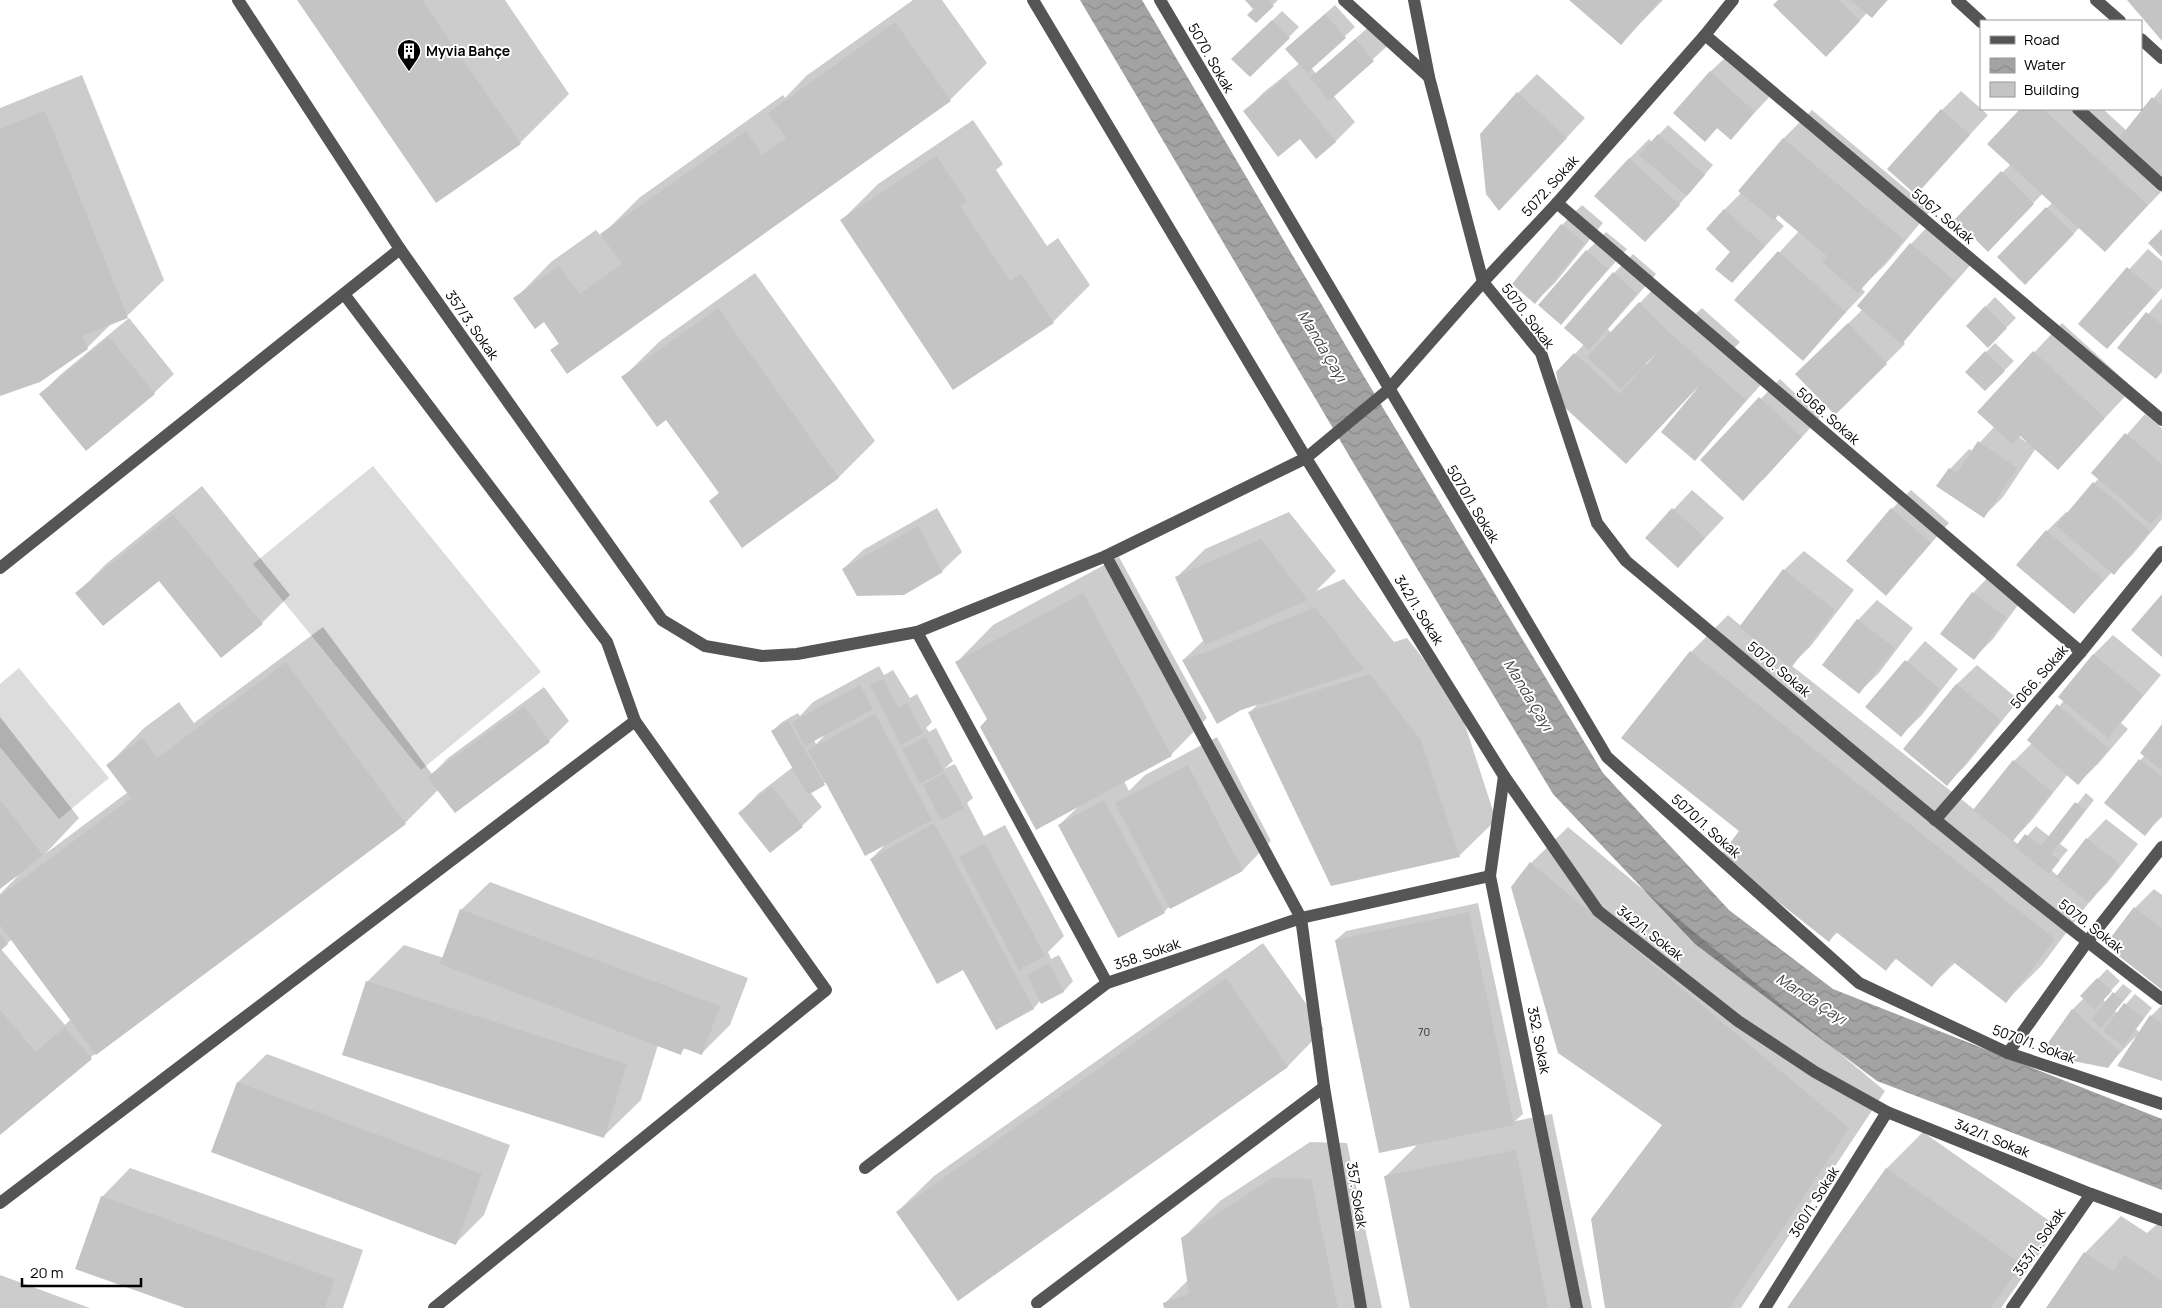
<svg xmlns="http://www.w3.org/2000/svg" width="2162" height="1308" font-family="Manrope,sans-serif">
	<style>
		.grass { fill: #dcdcdc }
		.water { fill: url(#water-waves) }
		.shadow { fill: #0003; fill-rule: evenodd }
		.building { fill: #c4c4c4 }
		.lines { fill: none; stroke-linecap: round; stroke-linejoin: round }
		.minor { stroke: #555; stroke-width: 12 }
		.labels { text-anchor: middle; stroke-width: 4; stroke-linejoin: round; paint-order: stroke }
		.number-label { font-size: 11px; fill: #313131 }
		.poi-label { font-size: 14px; font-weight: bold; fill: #000; stroke: #fff; text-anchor: start }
		.street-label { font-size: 14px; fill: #000; stroke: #fff }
		.water-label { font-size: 15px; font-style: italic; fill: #444; stroke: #fff }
	</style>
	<defs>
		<pattern id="water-waves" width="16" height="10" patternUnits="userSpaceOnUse" patternTransform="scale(1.25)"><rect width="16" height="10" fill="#a3a3a3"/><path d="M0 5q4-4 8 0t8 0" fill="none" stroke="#8b8b8b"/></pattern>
	</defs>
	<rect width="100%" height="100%" fill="#fff"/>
	<!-- grass -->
	<g class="grass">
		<path d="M373 466 541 672 421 770 253 564Z"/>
		<path d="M19 668 109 778 59 819 0 747V684Z"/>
	</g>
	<!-- water -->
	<path class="water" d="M1080 0H1142L1359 368 1603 773 1729 910 1833 989 2162 1119V1190L1877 1081 1695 944 1553 794 1357 469Z"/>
	<!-- shadow -->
	<g class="shadow">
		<path d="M299 0H505L569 94 520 143Z"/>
		<path d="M913 0H942L987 63 950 100 567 373 552 350 559 343 544 321 515 299 551 262 596 230 601 236 639 198 783 95 785 98 806 76Z"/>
		<path d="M1247 0H1278L1256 22 1255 9Z"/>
		<path d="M1570 0H1663L1621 43Z"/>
		<path d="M1780 0H1888L1872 17 1867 13 1845 36Z"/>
		<path d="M1335 5 1355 27 1311 67 1316 74 1375 21 1393 41 1333 95 1355 122 1335 142 1301 137 1244 112 1264 92 1300 63 1297 39Z"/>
		<path d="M1282 11 1299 27 1250 76 1233 59Z"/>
		<path d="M1730 53 1774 92 1731 138 1718 127 1705 140 1710 72Z"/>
		<path d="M1537 74 1585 118 1500 209 1518 93Z"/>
		<path d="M82 75 164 280 127 316 113 322 87 348 0 394V108Z"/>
		<path d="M2162 88V191L2105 250 2080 227 2045 264 1999 257 2053 202 2043 193 2007 231 1956 219 2011 164 1989 144 2021 109H2103L2127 131Z"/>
		<path d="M1961 91 1988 115 1916 193 1942 110Z"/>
		<path d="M1812 110 1931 210 1887 263 1861 288 1865 292 1802 359 1736 300 1799 231 1779 214 1775 218 1784 226 1732 282V251L1724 210 1742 192 1740 190 1784 138Z"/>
		<path d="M973 120 1003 164 996 170 1047 246 1058 238 1090 285 1053 322 842 220 878 184Z"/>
		<path d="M1668 125 1713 165 1665 221 1629 159 1649 139 1652 142Z"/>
		<path d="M1582 205 1603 223 1555 283 1535 302 1514 284 1562 225Z"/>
		<path d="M1930 224 1974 261 1903 341 1905 344 1886 363 1797 374 1863 309 1911 244Z"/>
		<path d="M1606 232 1627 249 1560 324 1587 251Z"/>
		<path d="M2148 249 2162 261V288L2107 348 2079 323Z"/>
		<path d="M1633 254 1656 274 1608 329 1611 333 1659 283 1688 321 1702 308 1740 342 1731 352 1765 380 1695 459 1697 388 1626 462 1575 354 1584 344 1614 273ZM1656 352 1657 354 1647 365 1645 363Z"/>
		<path d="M755 273 875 441 838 478 710 501 720 492 667 418 623 377 660 341Z"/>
		<path d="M1995 297 2016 318 1988 346 1967 326Z"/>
		<path d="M2162 298V371L2119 348Z"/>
		<path d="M129 318 174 374 154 393 41 394 60 375Z"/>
		<path d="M2062 323 2133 388 2058 468 2036 448 2003 497 1984 516 1950 469 1969 449 1972 451 1994 427 1978 412ZM2020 434 2027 441 2026 442 2018 436Z"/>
		<path d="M1995 343 2014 361 1985 389 1967 372Z"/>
		<path d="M1780 379 1820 417 1763 480 1702 460Z"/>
		<path d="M2145 414 2162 428V519L2133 554 2114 573 2112 572 2074 613 2047 531 2066 512 2068 513 2099 478 2093 473Z"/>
		<path d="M202 486 290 595 262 623 159 579 77 593 106 564Z"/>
		<path d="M1692 490 1724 518 1697 547 1647 538Z"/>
		<path d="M1911 490 1949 523 1886 594 1892 509Z"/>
		<path d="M937 508 962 552 942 571 843 569 863 550Z"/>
		<path d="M1289 512 1336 571 1316 591 1344 579 1394 642 1407 638 1458 703 1496 820 1459 856 1249 713 1259 703 1183 660 1204 640 1176 578 1205 549Z"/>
		<path d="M1804 551 1854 590 1810 647 1791 665 1975 810 2014 761 2032 743 2064 700 2060 696 2094 654 2113 635 2161 675 2121 723 2128 729 2098 764 2078 783 2068 774 2032 820 2013 840 2019 845 2036 826 2050 837 2086 793 2094 800 2060 844 2068 850 2051 870 2058 876 2087 839 2106 819 2138 844 2108 882 2090 901 2042 965 2006 1001 1956 962 1932 985 1897 958 1886 969 1838 932 1829 940 1740 830 1623 738 1691 652 1728 615 1741 626 1784 570Z"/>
		<path d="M1119 557 1207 718 1171 755 1124 781 1129 791 1145 775 1217 737 1271 841 1243 870 1170 906 1164 912 1059 825 1079 806 988 719 957 662 993 625Z"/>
		<path d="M1992 573 2024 597 1993 639 1974 658 1942 634 1973 593Z"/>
		<path d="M1877 600 1913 628 1879 673 1859 692 1858 620Z"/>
		<path d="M323 627 432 774 448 758 544 687 569 721 549 741 455 811 438 790 405 823 96 1053 0 1134V894L19 875 0 888V717L79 818 45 854 128 792 108 765 144 728 179 702 194 723ZM12 939 71 1019 65 1025 1 949Z"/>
		<path d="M1925 641 1958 669 1921 716 1901 735 1867 707Z"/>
		<path d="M1977 665 2019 700 1966 765 1947 784 1904 749 1957 684Z"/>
		<path d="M879 666 884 675 893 670 910 698 917 694 932 722 926 728 929 732 936 728 953 761 944 769 955 764 973 798 967 803 984 836 1005 825 1064 936 1048 952 1051 959 1059 955 1073 981 1064 991 1041 1000 1034 1008 997 1028 964 968 871 859 885 845 826 782 810 792 822 807 802 826 770 852 740 813 759 793 793 767 772 731 782 722 798 713 800 716 813 702ZM825 735 816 744 814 740Z"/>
		<path d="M2162 726V817L2144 834 2106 802 2145 755Z"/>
		<path d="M1568 827 1885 1091 1741 1308H1606L1663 1124 1531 863Z"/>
		<path d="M490 882 748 978 730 1025 702 1053 686 1047 680 1053 658 1045 641 1100 604 1136 367 982 404 945 444 958 461 910Z"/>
		<path d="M2154 889 2162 895V988L2135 908Z"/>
		<path d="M1478 903 1523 1114 1515 1121 1552 1114 1592 1308H1411L1385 1177 1419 1143 1336 940 1346 931Z"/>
		<path d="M1263 943 1324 1029 1288 1066 958 1299 897 1212 934 1176Z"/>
		<path d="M2107 969 2120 981 2103 999 2106 1003 2123 984 2132 991 2115 1011 2118 1013 2135 994 2152 1008 2136 1029 2140 1033 2151 1016 2162 1005V1080L2135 1037 2108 1066 2047 1047 2073 1009 2084 998 2082 996Z"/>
		<path d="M267 1054 510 1145 484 1215 456 1243 213 1151 238 1082Z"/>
		<path d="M1923 1132 2058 1227 2001 1308H1789L1887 1168Z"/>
		<path d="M1310 1142 1347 1143 1382 1308H1165L1164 1304 1188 1280 1183 1238 1220 1201Z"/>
		<path d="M130 1168 363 1250 343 1308H189L102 1197Z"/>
		<path d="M2121 1216 2147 1233 2162 1220V1308H2048L2085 1253Z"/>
		<path d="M0 1275 90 1308H0Z"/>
	</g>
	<!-- building -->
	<g class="building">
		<path d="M297 0H422L521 144 436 203Z"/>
		<path d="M1245 0H1268L1274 6 1256 23 1247 15 1253 9Z"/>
		<path d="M1569 0H1660L1621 45Z"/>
		<path d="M1778 0H1839L1860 21 1826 57 1773 5Z"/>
		<path d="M1850 0H1887L1872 18Z"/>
		<path d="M2127 0H2162V41Z"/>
		<path d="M1325 14 1346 38 1307 73 1285 49Z"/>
		<path d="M1272 20 1290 38 1250 77 1231 59Z"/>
		<path d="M895 22 951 101 567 374 550 350 559 344 544 322 535 329 513 298 559 266 580 294 622 264 600 234 746 131 762 155 786 138 768 113Z"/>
		<path d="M1355 39 1374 61 1329 101 1310 78Z"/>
		<path d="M1710 71 1755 112 1731 140 1717 128 1705 142 1673 113Z"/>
		<path d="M1285 78 1336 142 1316 159 1300 139 1278 157 1243 111Z"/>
		<path d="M1517 92 1567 138 1499 211 1486 194 1480 134Z"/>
		<path d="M2152 97 2162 105V176L2117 141Z"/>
		<path d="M1941 109 1970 135 1916 195 1887 169Z"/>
		<path d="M2020 109H2043L2148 205 2105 252 1987 144Z"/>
		<path d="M45 111 128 318 82 336 88 349 40 382 0 396V129Z"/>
		<path d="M1658 134 1705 175 1687 196 1639 155Z"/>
		<path d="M1783 138 1904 240 1858 293 1822 262 1827 256 1778 215 1774 221 1738 191Z"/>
		<path d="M936 156 967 201 960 206 1010 281 1021 274 1054 323 953 390 840 220Z"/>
		<path d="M1629 158 1680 205 1645 242 1594 196Z"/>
		<path d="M2001 171 2034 204 1988 252 1955 219Z"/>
		<path d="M2046 207 2074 234 2025 285 1997 257Z"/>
		<path d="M1724 209 1765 246 1732 283 1715 269 1730 252 1706 229Z"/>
		<path d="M1561 224 1585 243 1535 304 1512 284Z"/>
		<path d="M2162 229V257L2148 243Z"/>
		<path d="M1910 243 1955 281 1902 344 1857 306Z"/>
		<path d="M1586 250 1608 269 1561 325 1538 305Z"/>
		<path d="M1778 251 1846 312 1803 361 1734 300Z"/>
		<path d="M2127 267 2157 293 2107 349 2078 324Z"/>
		<path d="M1613 272 1637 294 1589 350 1564 328Z"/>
		<path d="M1639 302 1672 335 1746 400 1695 461 1661 432 1705 379 1626 464 1562 405 1556 372 1574 353 1619 394 1658 352 1621 389 1587 357Z"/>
		<path d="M1985 306 2007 328 1988 348 1966 326Z"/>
		<path d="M718 308 839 478 742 548 709 501 719 493 666 420 657 427 621 377Z"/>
		<path d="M2146 312 2162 324V372L2156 379 2117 348Z"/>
		<path d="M1848 323 1887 364 1835 415 1795 374Z"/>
		<path d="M109 337 155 394 86 451 39 394Z"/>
		<path d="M1985 351 2005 371 1985 391 1965 372Z"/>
		<path d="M2033 351 2105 418 2058 470 2020 436 2012 444 1977 412Z"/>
		<path d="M1759 397 1802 437 1743 501 1700 460Z"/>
		<path d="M2125 433 2162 464V511L2151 524 2091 473Z"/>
		<path d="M1978 441 2017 468 1984 518 1936 486 1949 468 1957 473Z"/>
		<path d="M2093 482 2150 531 2114 575 2056 526Z"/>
		<path d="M1672 508 1705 538 1678 568 1645 538Z"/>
		<path d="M1891 508 1931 543 1886 596 1846 561Z"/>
		<path d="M173 514 263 624 221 658 159 581 103 626 75 593Z"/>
		<path d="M918 526 943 572 904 595 857 596 842 569Z"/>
		<path d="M2046 530 2104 580 2074 614 2016 565Z"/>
		<path d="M1261 539 1308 600 1205 645 1175 577Z"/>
		<path d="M1783 569 1835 610 1791 668 1739 627Z"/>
		<path d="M1972 592 2006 617 1974 660 1940 634Z"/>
		<path d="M1083 593 1172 756 1036 830 980 727 987 719 955 662Z"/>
		<path d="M2162 594V657L2131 630Z"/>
		<path d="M1315 607 1365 670 1241 710 1217 724 1182 660 1212 650Z"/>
		<path d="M1857 619 1895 648 1859 694 1822 665Z"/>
		<path d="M1690 651 2055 939 2006 1003 1952 961 1932 987 1895 958 1886 971 1836 932 1829 942 1720 856 1739 831 1621 738Z"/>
		<path d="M2093 654 2143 695 2108 738 2058 697Z"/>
		<path d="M1905 660 1940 689 1901 737 1865 707Z"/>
		<path d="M286 662 406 824 96 1055 0 925V896L131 798 106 765 142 738 157 758Z"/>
		<path d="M1370 674 1421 740 1460 857 1331 886 1248 712Z"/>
		<path d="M883 679 898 708 907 703 923 733 901 745 870 685Z"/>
		<path d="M1956 684 2001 720 1947 786 1903 749Z"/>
		<path d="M860 685 873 709 805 746 792 722Z"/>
		<path d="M2057 704 2109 749 2078 785 2027 740Z"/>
		<path d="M524 706 550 742 455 813 427 777Z"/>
		<path d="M875 714 932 820 865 856 808 750Z"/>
		<path d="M788 721 825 785 808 795 771 731Z"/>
		<path d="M2162 724V770L2140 753Z"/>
		<path d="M926 737 944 771 920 784 902 749Z"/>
		<path d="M2139 759 2162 777V814L2145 836 2104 803Z"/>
		<path d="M2013 760 2052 792 2013 841 1973 810Z"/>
		<path d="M1188 765 1243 871 1170 909 1115 803Z"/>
		<path d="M945 773 964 808 941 820 923 785Z"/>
		<path d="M772 786 803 827 770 853 738 813Z"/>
		<path d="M0 800 43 855 0 889Z"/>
		<path d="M1104 800 1165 913 1118 938 1058 825Z"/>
		<path d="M2075 802 2085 810 2051 854 2060 860 2049 874 2015 847 2025 834 2041 846Z"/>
		<path d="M934 823 1034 1009 996 1030 963 970 937 984 870 859Z"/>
		<path d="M2086 838 2120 864 2089 903 2056 877Z"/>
		<path d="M985 843 1045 956 1019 970 959 857Z"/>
		<path d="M1530 862 1849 1128 1730 1308H1605L1591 1219 1662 1125 1558 1053 1511 887Z"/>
		<path d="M2134 907 2162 929V990L2105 945Z"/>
		<path d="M460 909 720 1006 702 1055 683 1048 681 1055 440 964Z"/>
		<path d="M1469 912 1514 1125 1379 1153 1335 940Z"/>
		<path d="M0 935 8 944 0 951Z"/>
		<path d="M1049 963 1064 992 1041 1004 1027 975Z"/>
		<path d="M1226 978 1288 1067 958 1301 896 1212Z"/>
		<path d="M2097 978 2112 991 2095 1009 2080 996Z"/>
		<path d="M366 981 627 1064 604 1138 342 1055Z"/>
		<path d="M2113 992 2123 1001 2101 1028 2091 1019Z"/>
		<path d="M2124 1003 2144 1018 2123 1046 2103 1031Z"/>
		<path d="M2072 1009 2120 1052 2108 1068 2063 1059 2045 1047Z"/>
		<path d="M0 1010 36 1052 65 1027 92 1059 0 1135Z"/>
		<path d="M2150 1015 2162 1023V1081L2117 1066Z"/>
		<path d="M237 1082 482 1174 456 1245 211 1152Z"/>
		<path d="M1516 1150 1548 1308H1410L1384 1176Z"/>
		<path d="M1886 1168 2022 1264 1991 1308H1787Z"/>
		<path d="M1272 1178 1311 1179 1338 1308H1164L1163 1303 1189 1294 1181 1238Z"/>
		<path d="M101 1196 335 1279 325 1308H185L75 1269Z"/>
		<path d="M2084 1252 2113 1271 2124 1255 2162 1281V1308H2046Z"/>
	</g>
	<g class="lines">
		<!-- minor -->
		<g class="minor">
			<path d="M238 0 400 249 662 620 705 646 762 656 797 654 917 632 1106 556 1306 458 1388 390 1483 282 1557 203 1705 35 1733 0"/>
			<path d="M1033 0 1306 458 1504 776 1598 911 1738 1021 1815 1072 1887 1112 2091 1194 2162 1220"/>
			<path d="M1160 0 1607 757 1859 983 2008 1053 2162 1104"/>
			<path d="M1344 0 1429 77"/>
			<path d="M1414 0 1429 77 1483 282 1541 353 1597 523 1626 561C1803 709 1978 860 2162 999"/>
			<path d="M1957 0 1981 22"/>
			<path d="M2096 0 2120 21"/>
			<path d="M1705 35 2162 420"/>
			<path d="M2141 39 2162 58"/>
			<path d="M2078 109 2162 185"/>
			<path d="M1557 203 2081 652"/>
			<path d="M1106 556 1301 918 1324 1087 1361 1308"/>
			<path d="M0 568 400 249"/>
			<path d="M917 632 1107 983"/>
			<path d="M1504 776 1490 876 1577 1308"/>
			<path d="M1935 820 2081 652 2162 552"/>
			<path d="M2008 1053 2087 942 2162 847"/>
			<path d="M865 1168 1107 983 1301 918 1490 876"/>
			<path d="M0 1203 635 721 607 642 344 294"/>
			<path d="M1037 1303 1324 1087"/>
			<path d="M434 1308 826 990 635 721"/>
			<path d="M1765 1308 1887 1112"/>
			<path d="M2012 1308 2091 1194"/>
		</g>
	</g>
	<!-- icons -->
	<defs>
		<g id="building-pin" transform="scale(1.25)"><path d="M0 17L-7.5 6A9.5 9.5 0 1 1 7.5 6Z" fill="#000" stroke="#fff"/><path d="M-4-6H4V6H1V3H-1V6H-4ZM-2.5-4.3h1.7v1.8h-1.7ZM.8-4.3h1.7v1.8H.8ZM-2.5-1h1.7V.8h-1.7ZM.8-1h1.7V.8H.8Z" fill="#fff"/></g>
	</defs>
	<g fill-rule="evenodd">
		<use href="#building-pin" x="409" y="51"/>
	</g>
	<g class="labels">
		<!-- number labels -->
		<g class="number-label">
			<text x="1424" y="1036">70</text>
		</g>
		<!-- poi labels -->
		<g class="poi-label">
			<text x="426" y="56">Myvia Bahçe</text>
		</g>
		<!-- street labels -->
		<g class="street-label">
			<text transform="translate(1211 58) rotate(60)" y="5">5070. Sokak</text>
			<text transform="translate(1550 186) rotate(-48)" y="5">5072. Sokak</text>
			<text transform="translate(1943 216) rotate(40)" y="5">5067. Sokak</text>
			<text transform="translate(1528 316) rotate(53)" y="5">5070. Sokak</text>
			<text transform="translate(472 325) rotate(55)" y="5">357/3. Sokak</text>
			<text transform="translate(1828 416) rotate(41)" y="5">5068. Sokak</text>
			<text transform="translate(1473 504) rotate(59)" y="5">5070/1. Sokak</text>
			<text transform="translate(1419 610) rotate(58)" y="5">342/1. Sokak</text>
			<text transform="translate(1779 669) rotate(40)" y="5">5070. Sokak</text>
			<text transform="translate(2039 677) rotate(-49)" y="5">5066. Sokak</text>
			<text transform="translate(1706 826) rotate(42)" y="5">5070/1. Sokak</text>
			<text transform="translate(2091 926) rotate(38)" y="5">5070. Sokak</text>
			<text transform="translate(1650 933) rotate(38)" y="5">342/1. Sokak</text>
			<text transform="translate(1147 954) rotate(-19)" y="5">358. Sokak</text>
			<text transform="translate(1539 1040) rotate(79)" y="5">352. Sokak</text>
			<text transform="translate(2034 1044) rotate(20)" y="5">5070/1. Sokak</text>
			<text transform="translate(1992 1138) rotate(22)" y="5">342/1. Sokak</text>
			<text transform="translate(1357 1195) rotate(81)" y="5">357. Sokak</text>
			<text transform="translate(1814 1202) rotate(-58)" y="5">360/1. Sokak</text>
			<text transform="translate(2039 1242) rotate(-55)" y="5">353/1. Sokak</text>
		</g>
		<!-- water labels -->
		<g class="water-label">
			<text transform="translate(1322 346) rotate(59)" y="5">Manda Çayı</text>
			<text transform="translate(1528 695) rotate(59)" y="5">Manda Çayı</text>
			<text transform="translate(1811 999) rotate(33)" y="5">Manda Çayı</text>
		</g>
	</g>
	<!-- legend -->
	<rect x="1980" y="20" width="162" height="90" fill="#ffffff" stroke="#999999"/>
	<rect x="1990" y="36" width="25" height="8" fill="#555555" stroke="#999999"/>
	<text x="2024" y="45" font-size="15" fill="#000000">Road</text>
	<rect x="1990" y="58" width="25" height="15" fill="url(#water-waves)" stroke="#999999"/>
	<text x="2024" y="70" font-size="15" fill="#000000">Water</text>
	<rect x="1990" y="82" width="25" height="15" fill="#c4c4c4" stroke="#999999"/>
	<text x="2024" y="95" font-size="15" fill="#000000">Building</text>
	<!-- scale -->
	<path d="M22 1278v8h119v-8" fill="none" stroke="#000000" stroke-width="2.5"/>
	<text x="30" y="1278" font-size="15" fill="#000000" stroke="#ffffff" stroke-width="4" paint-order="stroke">20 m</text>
</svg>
